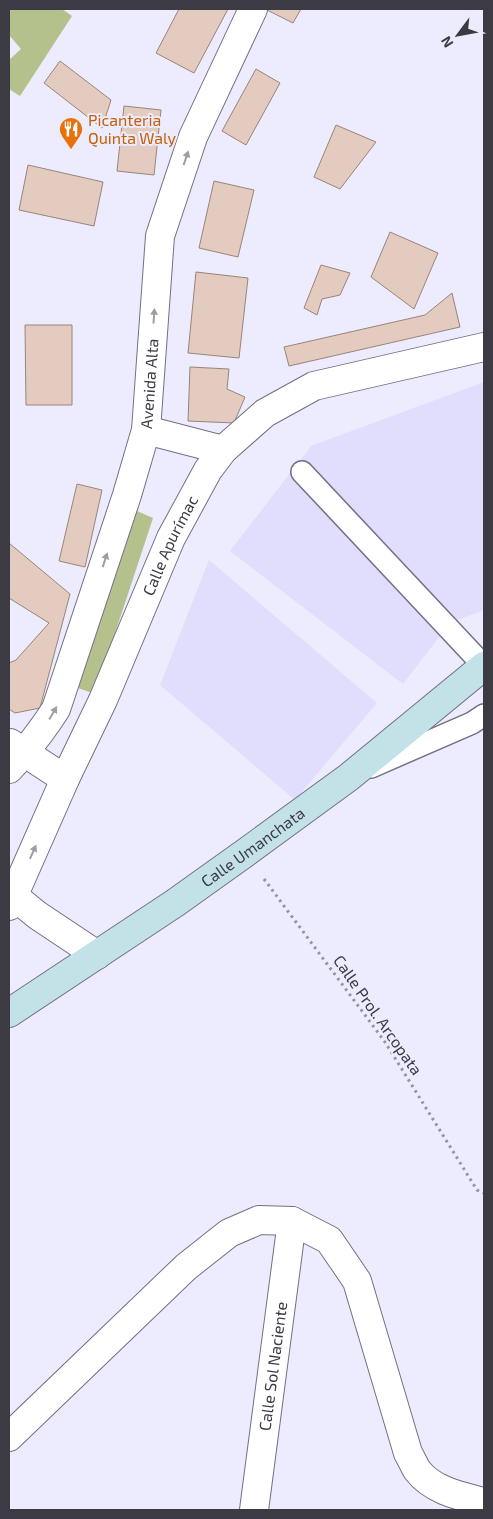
<svg xmlns="http://www.w3.org/2000/svg" width="493" height="1519" font-family="'Exo 2',sans-serif">
	<style>
		.built { fill: #e1ddfc }
		.green { fill: #b4c18c }
		.building { fill: #e3cbc0; stroke: #9a8479 }
		.lines { fill: none; stroke-linecap: round; stroke-linejoin: round }
		.service-casing { stroke: #727084; stroke-width: 24 }
		.minor-casing { stroke: #727084; stroke-width: 30 }
		.secondary-casing { stroke: #727084; stroke-width: 30 }
		.path { stroke: #9493a1; stroke-width: 3; stroke-dasharray: 2.5 4; stroke-linecap: butt }
		.service { stroke: #fff; stroke-width: 21 }
		.minor { stroke: #fff; stroke-width: 28 }
		.secondary { stroke: #c3e2e7; stroke-width: 28 }
		.oneway { fill: #9e9da2 }
		.labels { text-anchor: middle; stroke-width: 4; stroke-linejoin: round; paint-order: stroke }
		.food-label { font-size: 16px; fill: #c56008; stroke: #edebfe; text-anchor: start }
		.street-label { font-size: 16px; fill: #3c3b44; stroke: #edebfe }
	</style>
	<rect width="100%" height="100%" fill="#edebfe"/>
	<!-- built -->
	<g class="built">
		<path d="M484 382V610L450 623 403 684 230 551 311 446Z"/>
		<path d="M209 560 377 703 295 800 160 685Z"/>
	</g>
	<!-- green -->
	<g class="green">
		<path d="M9 9H62L72 16 20 96 9 89V60L21 49 9 35Z"/>
		<path d="M137 511 153 518 95 694 78 688Z"/>
	</g>
	<!-- building -->
	<g class="building">
		<path d="M179 9H228L194 73 156 53Z"/>
		<path d="M265 9H301L293 23Z"/>
		<path d="M60 61 111 100 102 128 44 83Z"/>
		<path d="M256 69 280 83 246 145 222 131Z"/>
		<path d="M124 106 161 110 154 175 117 171Z"/>
		<path d="M336 125 376 142 340 189 314 177Z"/>
		<path d="M28 165 103 182 94 226 19 210Z"/>
		<path d="M214 181 254 190 238 257 199 248Z"/>
		<path d="M390 232 438 253 414 309 371 277Z"/>
		<path d="M321 265 350 273 340 295 322 299 317 315 304 308Z"/>
		<path d="M196 272 248 278 239 358 188 353Z"/>
		<path d="M452 293 460 327 289 366 284 347 425 315Z"/>
		<path d="M25 325H72V405H26Z"/>
		<path d="M190 367 229 369 227 389 245 397 234 423 188 421Z"/>
		<path d="M77 484 102 490 85 567 59 561Z"/>
		<path d="M9 543 70 594 40 708 15 713 9 709V663L16 660 49 623 9 598Z"/>
	</g>
	<g class="lines">
		<!-- service casing -->
		<g class="service-casing">
			<g id="service">
				<path d="M302 472 484 666"/>
				<path d="M371 767 472 723 484 715"/>
			</g>
		</g>
		<!-- minor casing -->
		<g class="minor-casing">
			<g id="minor">
				<path d="M146 430 223 450"/>
				<path d="M10 743 65 779"/>
				<path id="s1" d="M9 769C27 750 42 731 56 709L127 495 146 430 160 236 193 137 253 9"/>
				<path d="M9 892 37 915 97 955"/>
				<path id="s2" d="M9 906 65 779 103 700 171 538 208 470 223 450 265 413 314 386 484 347"/>
				<path d="M9 1437 186 1267 229 1233 259 1220 292 1221 329 1240 357 1281 408 1453C411 1458 414 1465 417 1470 433 1491 460 1496 484 1502"/>
				<path id="s3" d="M254 1510 292 1221"/>
			</g>
		</g>
		<!-- secondary casing -->
		<g class="secondary-casing">
			<g id="secondary">
				<path id="s4" d="M9 1013 175 903 245 853 349 777 484 666"/>
			</g>
		</g>
		<!-- path -->
		<path class="path" d="M264 879 385 1042 477 1190 484 1193"/>
		<!-- service -->
		<use href="#service" class="service"/>
		<!-- minor -->
		<use href="#minor" class="minor"/>
		<!-- secondary -->
		<use href="#secondary" class="secondary"/>
	</g>
	<!-- one-way arrows -->
	<defs><path id="oneway-solid" d="M-6-.8H1V-3.2L6.5 0L1 3.2V.8H-6Z" transform="scale(1.25)"/></defs>
	<g class="oneway">
		<use href="#oneway-solid" transform="translate(186 158) rotate(-71)"/>
		<use href="#oneway-solid" transform="translate(154 316) rotate(-86)"/>
		<use href="#oneway-solid" transform="translate(105 560) rotate(-72)"/>
		<use href="#oneway-solid" transform="translate(53 713) rotate(-60)"/>
		<use href="#oneway-solid" transform="translate(33 852) rotate(-66)"/>
	</g>
	<!-- icons -->
	<defs>
		<g id="restaurant-pin" transform="scale(1.25)"><path d="M0 17L-7.5 6A9.5 9.5 0 1 1 7.5 6Z" fill="#e8710a" stroke="#edebfe"/><path d="M-5-6h1v4h1v-4h1v4h1v-4h1v5L-1.5 .5V6h-2V.5L-5-1ZM5-6V6H3V1.5H1.5Q1.5-4 5-6Z" fill="#fff"/></g>
	</defs>
	<g fill-rule="evenodd">
		<use href="#restaurant-pin" x="71" y="129"/>
	</g>
	<g class="labels">
		<!-- food labels -->
		<g class="food-label">
			<text x="88" y="126">Picanteria<tspan x="88" dy="18">Quinta Waly</tspan></text>
		</g>
		<!-- street labels -->
		<g class="street-label">
			<text dy="6" stroke="none"><textPath href="#s1" startOffset="416">Avenida Alta</textPath></text>
			<text dy="6" stroke="none"><textPath href="#s2" startOffset="395">Calle Apurímac</textPath></text>
			<text dy="6" stroke="none"><textPath href="#s4" startOffset="295">Calle Umanchata</textPath></text>
			<text transform="translate(378 1015) rotate(55)" y="6">Calle Prol. Arcopata</text>
			<text dy="6" stroke="none"><textPath href="#s3" startOffset="145">Calle Sol Naciente</textPath></text>
		</g>
	</g>
	<!-- border -->
	<rect width="493" height="1519" fill="none" stroke="#3c3b44" stroke-width="20"/>
	<!-- north arrow -->
	<g transform="translate(458 35) rotate(238)" stroke="#edebfe" stroke-width="4" paint-order="stroke">
	<path d="M0-4L9 19L0 12L-9 19Z" fill="#3c3b44"/>
	<text y="-8" font-size="14" font-weight="bold" text-anchor="middle" fill="#3c3b44">N</text>
	</g>
</svg>
